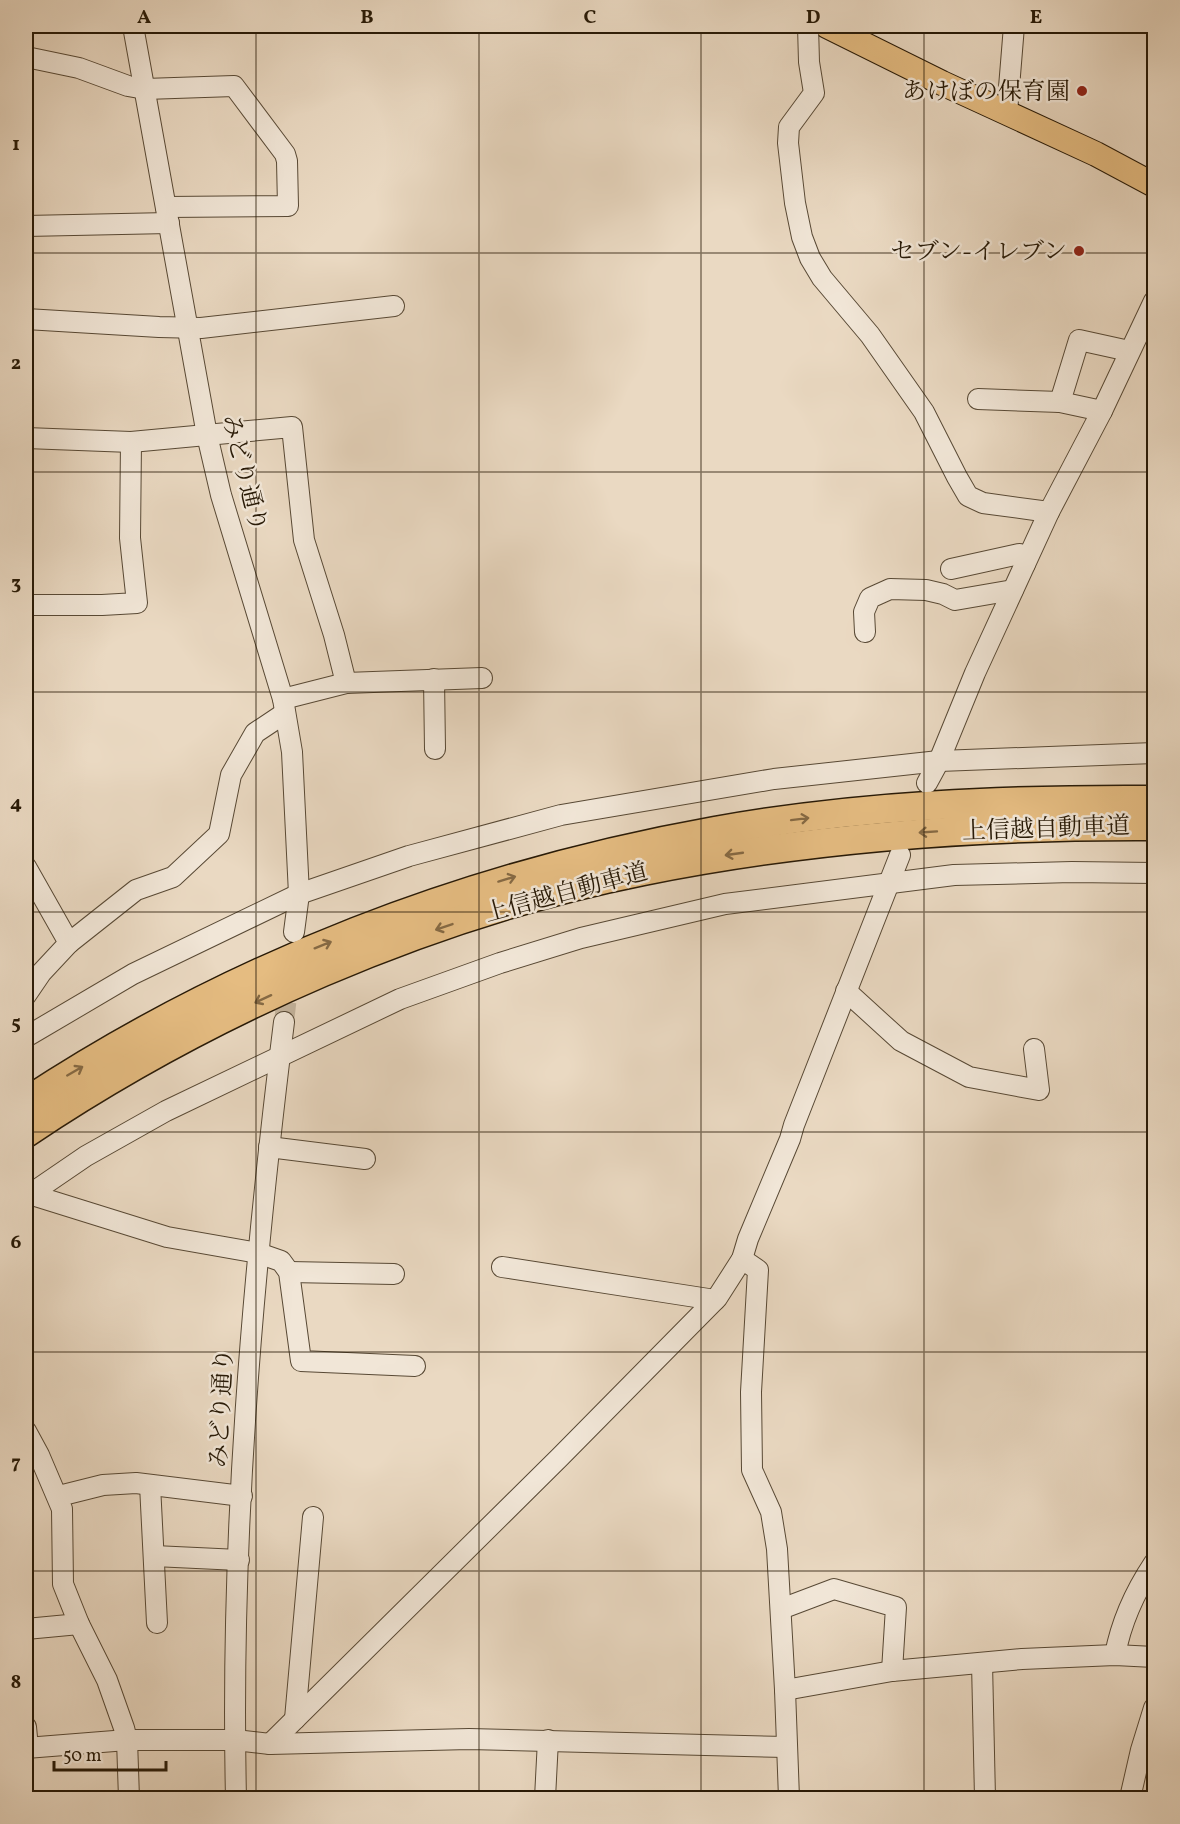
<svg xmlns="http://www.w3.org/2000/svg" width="1180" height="1824" font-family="Vollkorn,'Noto Serif JP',serif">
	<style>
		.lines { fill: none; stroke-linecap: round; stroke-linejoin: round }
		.minor-tunnel { stroke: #c3b39c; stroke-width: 20; stroke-dasharray: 20 10; stroke-linecap: butt }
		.minor-casing { stroke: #584935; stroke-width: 22 }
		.major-casing { stroke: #271906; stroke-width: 26 }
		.highway-casing { stroke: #271906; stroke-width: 31 }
		.minor { stroke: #f1e6d7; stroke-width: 20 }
		.major { stroke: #e5bc81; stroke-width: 24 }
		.highway { stroke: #e5bc81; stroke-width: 28 }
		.oneway { stroke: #866a44 }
		.grid { fill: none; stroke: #271906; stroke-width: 1.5; stroke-opacity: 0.55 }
		.poi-dot { fill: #8f2418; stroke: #f1e6d7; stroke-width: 2 }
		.labels { text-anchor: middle; stroke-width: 5; stroke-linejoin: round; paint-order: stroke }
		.poi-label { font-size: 24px; fill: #271906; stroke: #f1e6d7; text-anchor: end }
		.street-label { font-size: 24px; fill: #271906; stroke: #f1e6d7 }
		.neatline { fill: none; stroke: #271906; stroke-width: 2 }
		.grid-label { font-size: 20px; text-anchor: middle; font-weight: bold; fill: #271906 }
	</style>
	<rect width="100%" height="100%" fill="#ead9c2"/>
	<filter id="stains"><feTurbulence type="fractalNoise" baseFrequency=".00333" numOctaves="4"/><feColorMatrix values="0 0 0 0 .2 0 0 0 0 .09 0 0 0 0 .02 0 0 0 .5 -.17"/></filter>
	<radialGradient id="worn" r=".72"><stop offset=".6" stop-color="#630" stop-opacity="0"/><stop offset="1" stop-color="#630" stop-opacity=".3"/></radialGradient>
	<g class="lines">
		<!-- minor-tunnel -->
		<path class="minor-tunnel" d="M284 1022 289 979"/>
		<!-- minor casing -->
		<g class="minor-casing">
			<g id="minor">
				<path d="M133 26 207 435 221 495 283 699 292 752 299 894 294 932"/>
				<path d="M808 26 809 62 814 93 789 127 788 143 795 203 802 237 810 258 822 278 870 335 924 412 957 477 968 496 983 503 1049 512"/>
				<path d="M26 60 31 58 79 68 128 86 145 89 234 86 285 154 287 161 288 206 166 207"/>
				<path d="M1007 112 1014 26"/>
				<path d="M26 226 169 223"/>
				<path d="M26 319 159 327 201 328 394 306"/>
				<path d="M978 399 1060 402 1102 411"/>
				<path d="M1060 402 1079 340 1129 351"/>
				<path d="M26 438 131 442 292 427 304 540 334 635 346 683 283 699"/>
				<path d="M951 569 1019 554 1025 564"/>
				<path d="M26 605H102L137 603 130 538 131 442"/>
				<path d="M865 632 864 612 870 598 890 589 926 590 943 594 955 600 1013 590"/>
				<path d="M434 679 435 749"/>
				<path d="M346 683 482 678"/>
				<path d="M927 783 939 761 975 673 1049 512 1102 411 1154 301"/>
				<path d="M26 867 69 943 41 973 26 995"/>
				<path d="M69 943 136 890 173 877 219 834 231 775 255 733 285 713"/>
				<path d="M846 991 901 1041 969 1077 1039 1090 1034 1049"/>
				<path d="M26 1037 133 974 299 894 409 856 561 815 774 779 939 761 1154 753"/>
				<path d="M269 1147 365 1159"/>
				<path d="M29 1194 167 1237 258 1253 281 1261 289 1272 301 1361 415 1366"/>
				<path d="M26 1197 86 1156 166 1111 400 999 500 963 581 938 725 904 954 875 1072 872 1154 873"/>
				<path d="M742 1259 758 1270 751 1392 752 1470 771 1512 777 1549 785 1690 789 1798"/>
				<path d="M502 1267 715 1300"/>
				<path d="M289 1272 394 1274"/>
				<path d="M26 1431 39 1455 62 1509 63 1584 79 1624 107 1680 124 1728 127 1740 129 1798"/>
				<path d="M150 1485 157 1623"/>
				<path d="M59 1496 103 1485 136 1483 242 1496"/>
				<path d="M154 1556 239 1560"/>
				<path d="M781 1609 834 1589 896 1607 892 1671"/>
				<path d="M26 1629 79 1624"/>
				<path d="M1115 1655C1121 1623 1136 1590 1154 1563"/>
				<path d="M982 1663 985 1798"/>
				<path d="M785 1690 892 1671 1022 1659 1115 1655 1154 1657"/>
				<path d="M295 1719 313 1517"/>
				<path d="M26 1727 28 1748"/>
				<path d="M270 1744 560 1457 717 1298 742 1259 748 1239 790 1139 794 1125 900 855"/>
				<path d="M26 1748 127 1740H235L270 1744 469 1739 786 1747"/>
				<path d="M236 1798C230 1539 252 1279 284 1022"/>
				<path d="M545 1798 548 1740"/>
				<path d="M1130 1798 1141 1750 1154 1708"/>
			</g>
		</g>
		<!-- major casing -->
		<g class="major-casing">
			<path id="major" d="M827 26 942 83 1096 154 1154 185"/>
		</g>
		<!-- highway casing -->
		<g class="highway-casing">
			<g id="highway">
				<path d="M26 1102C234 965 469 875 715 831 859 805 1008 799 1154 800"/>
				<path d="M26 1133C208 1011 428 914 643 871 812 837 983 825 1154 826"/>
			</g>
		</g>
		<!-- minor -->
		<use href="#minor" class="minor"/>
		<!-- major -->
		<use href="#major" class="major"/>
		<!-- highway -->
		<use href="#highway" class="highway"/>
	</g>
	<!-- one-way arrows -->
	<defs><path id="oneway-shaft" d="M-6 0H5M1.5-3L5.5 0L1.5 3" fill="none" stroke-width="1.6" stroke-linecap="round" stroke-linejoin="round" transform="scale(1.5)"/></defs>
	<g class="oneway">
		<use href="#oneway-shaft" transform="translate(800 819) rotate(-7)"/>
		<use href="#oneway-shaft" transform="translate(928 832) rotate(176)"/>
		<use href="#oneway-shaft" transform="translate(734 854) rotate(172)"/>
		<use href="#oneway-shaft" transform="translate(507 879) rotate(-17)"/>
		<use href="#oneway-shaft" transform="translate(444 927) rotate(161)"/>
		<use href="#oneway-shaft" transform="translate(323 945) rotate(-22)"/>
		<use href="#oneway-shaft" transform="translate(263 999) rotate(155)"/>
		<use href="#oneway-shaft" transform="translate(75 1071) rotate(-30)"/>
	</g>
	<!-- grid -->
	<path class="grid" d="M256 26V1798M479 26V1798M701 26V1798M924 26V1798M26 253H1154M26 472H1154M26 692H1154M26 912H1154M26 1132H1154M26 1352H1154M26 1571H1154"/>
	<!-- markers -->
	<g class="poi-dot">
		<circle cx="1082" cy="91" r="6"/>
		<circle cx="1079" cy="251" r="6"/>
	</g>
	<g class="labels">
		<!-- poi labels -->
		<g class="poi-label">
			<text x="1070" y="99">あけぼの保育園</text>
			<text x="1067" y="259">セブン-イレブン</text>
		</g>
		<!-- street labels -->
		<g class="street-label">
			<text transform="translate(245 473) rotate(76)" y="8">みどり通り</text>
			<text transform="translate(1046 828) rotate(-2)" y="8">上信越自動車道</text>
			<text transform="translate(566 892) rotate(-15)" y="8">上信越自動車道</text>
			<text transform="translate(221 1408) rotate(-87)" y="8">みどり通り</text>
		</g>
	</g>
	<!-- margin -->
	<rect width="1180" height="1824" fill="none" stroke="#ead9c2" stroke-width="66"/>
	<!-- scale -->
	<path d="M54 1761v9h112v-9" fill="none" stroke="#271906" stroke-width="3"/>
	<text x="63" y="1761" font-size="18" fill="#271906" stroke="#f1e6d7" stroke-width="4.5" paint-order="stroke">50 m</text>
	<rect x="33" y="33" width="1114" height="1758" class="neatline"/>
	<g class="grid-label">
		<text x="144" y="23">A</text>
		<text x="367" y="23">B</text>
		<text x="590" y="23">C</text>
		<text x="813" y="23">D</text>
		<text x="1036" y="23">E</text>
		<text x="16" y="150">1</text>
		<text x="16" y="369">2</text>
		<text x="16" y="589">3</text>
		<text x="16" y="809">4</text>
		<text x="16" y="1029">5</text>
		<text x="16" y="1248">6</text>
		<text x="16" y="1468">7</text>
		<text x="16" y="1688">8</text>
	</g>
	<rect width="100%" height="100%" filter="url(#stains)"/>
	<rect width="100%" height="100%" fill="url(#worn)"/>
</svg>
